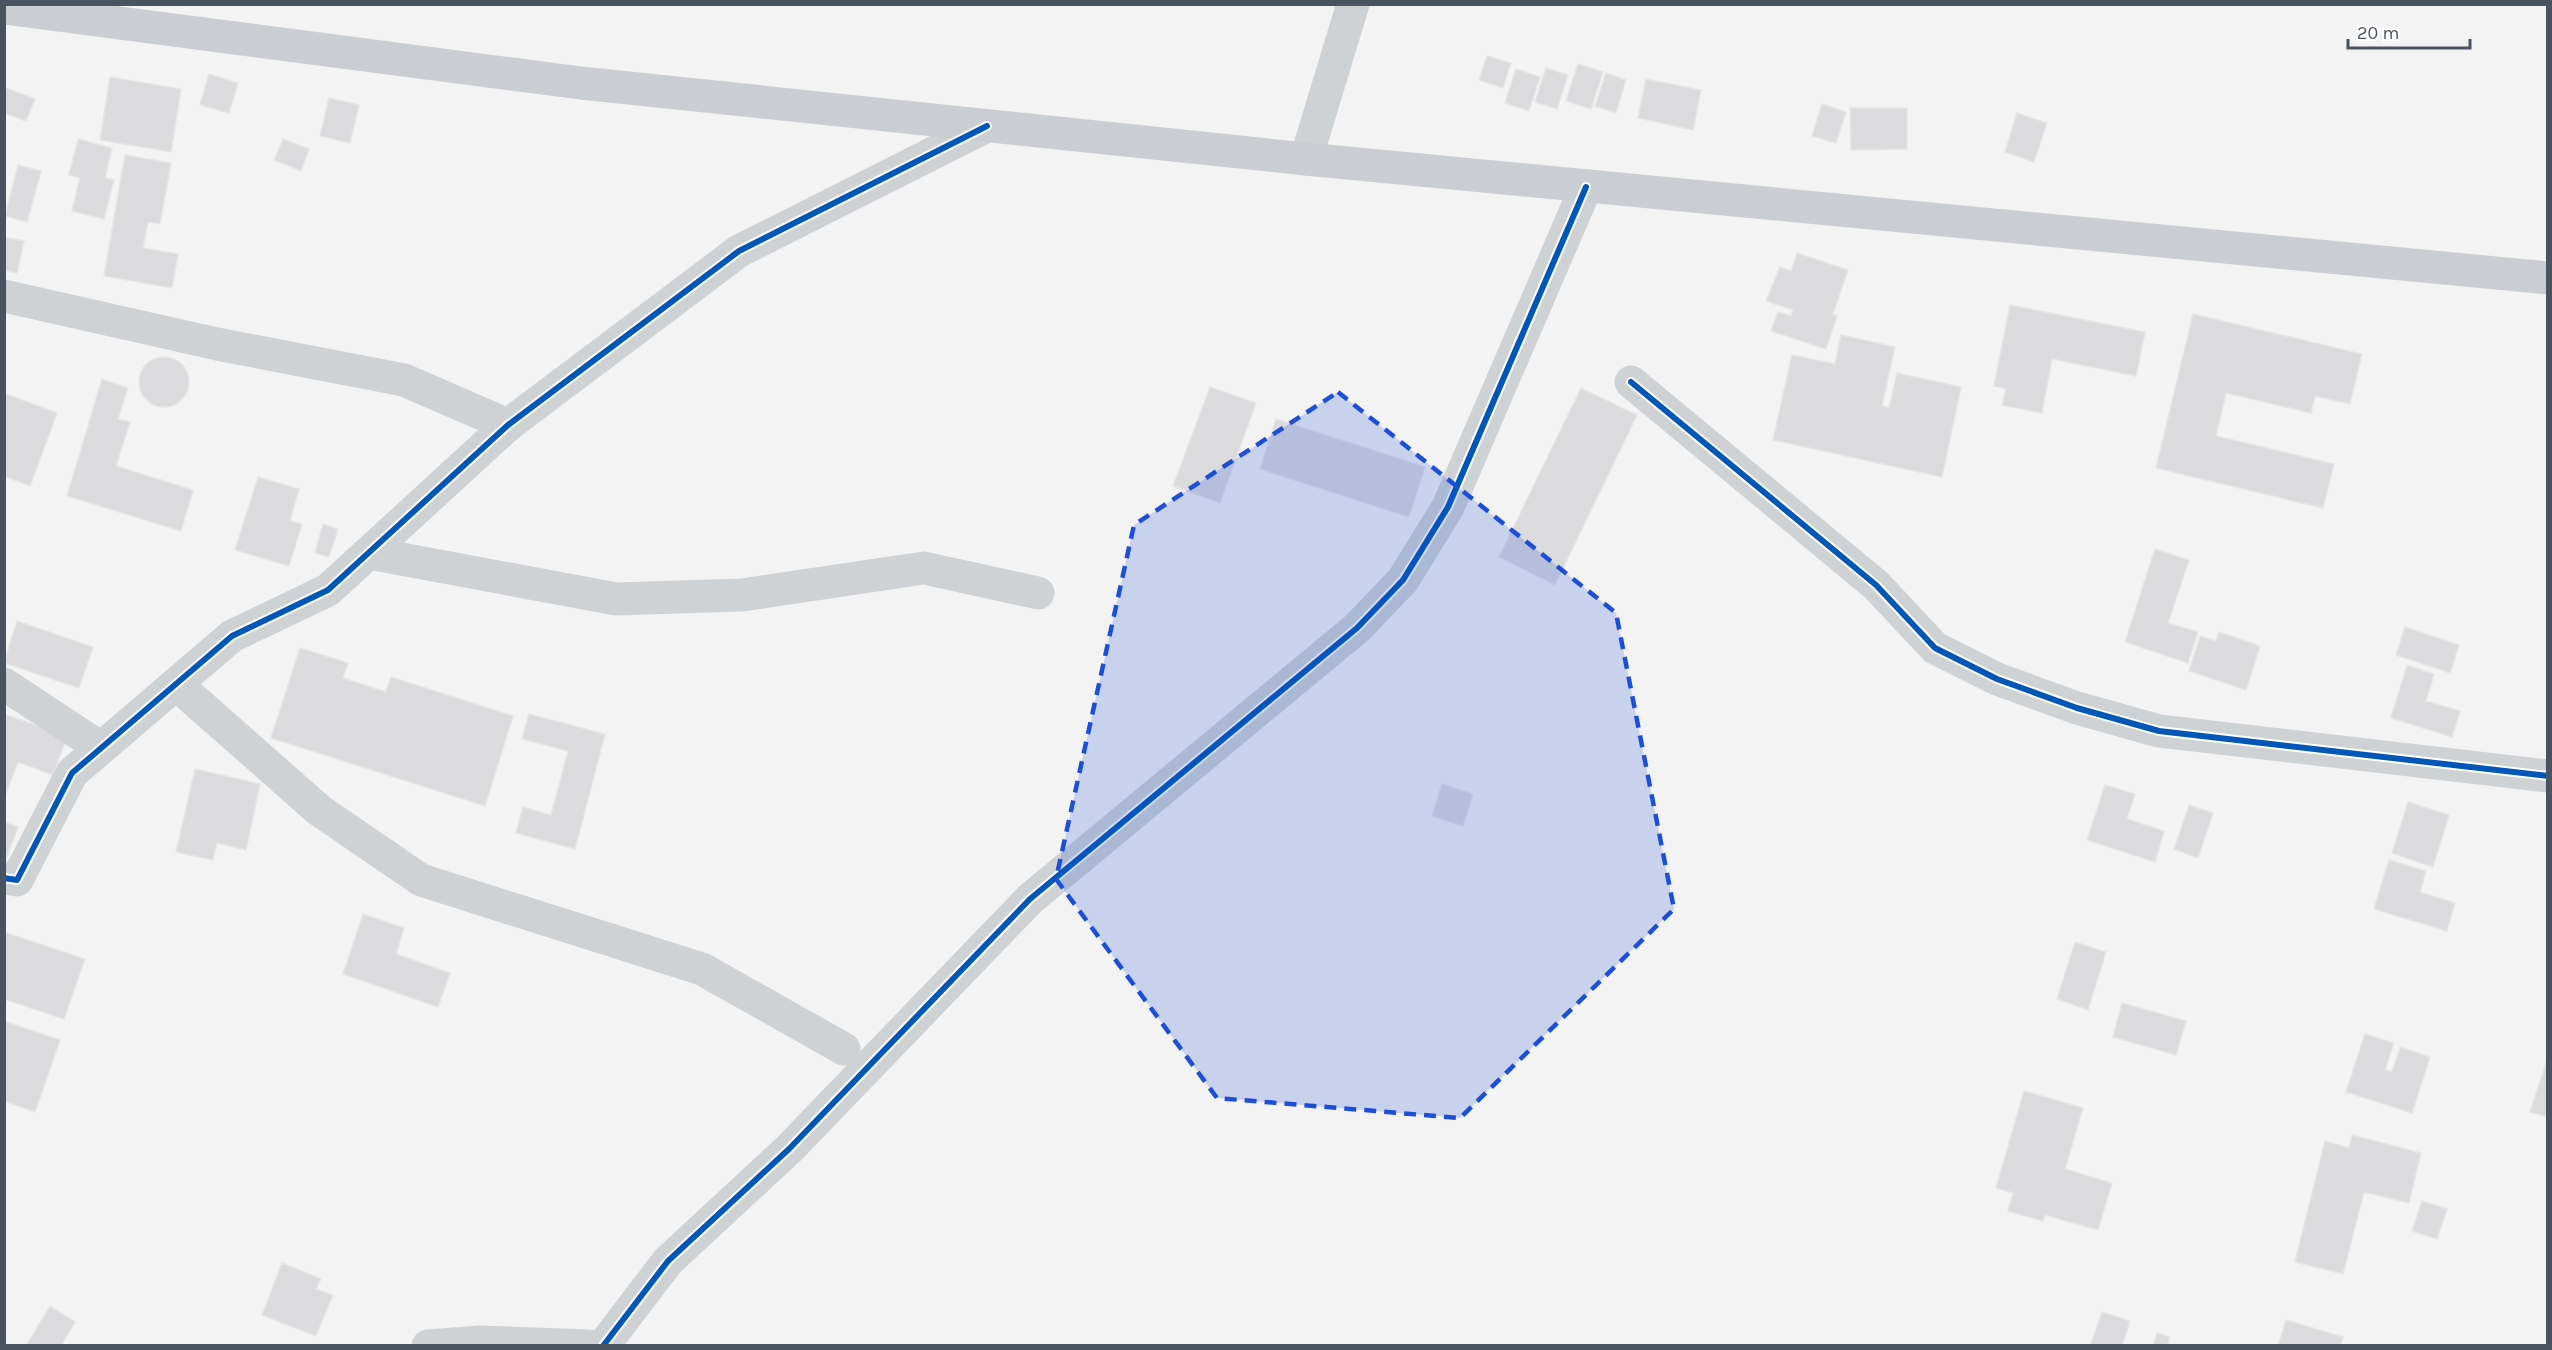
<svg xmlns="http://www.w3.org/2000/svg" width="2552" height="1350" font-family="Karla,sans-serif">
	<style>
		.building { fill: #dbdbdd; stroke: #e5e5e6; stroke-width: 1.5 }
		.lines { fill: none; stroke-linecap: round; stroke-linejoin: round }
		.minor { stroke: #cfd2d4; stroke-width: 33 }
		.major { stroke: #caced2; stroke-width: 33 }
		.cycleway-casing { stroke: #fff; stroke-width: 10 }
		.cycleway { stroke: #0057b8; stroke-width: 6 }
		.marked { fill: #1d4ed8; fill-opacity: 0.2; stroke: #1d4ed8; stroke-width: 4.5; stroke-dasharray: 12 8; stroke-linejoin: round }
	</style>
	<rect width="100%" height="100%" fill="#f4f3f3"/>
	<!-- building -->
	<g class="building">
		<path d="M1487 56 1511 63 1503 88 1479 80Z"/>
		<path d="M1578 64 1603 72 1591 109 1566 101Z"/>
		<path d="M1546 68 1568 75 1557 109 1535 102Z"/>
		<path d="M1516 69 1540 77 1529 111 1505 103Z"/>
		<path d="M1606 73 1626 80 1616 113 1595 106Z"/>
		<path d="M209 74 238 83 229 113 200 105Z"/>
		<path d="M110 77 181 89 171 152 100 140Z"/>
		<path d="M1646 79 1701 90 1693 130 1638 118Z"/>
		<path d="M4 87 35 99 26 121 4 113Z"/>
		<path d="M329 98 359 105 350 143 320 136Z"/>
		<path d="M1822 104 1846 112 1836 143 1812 136Z"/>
		<path d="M1850 108H1907V149L1851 150Z"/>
		<path d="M2017 113 2047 123 2034 162 2005 152Z"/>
		<path d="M78 139 112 148 105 178 114 180 104 219 72 211 80 178 69 175Z"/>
		<path d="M283 139 309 149 301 171 274 160Z"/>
		<path d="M125 155 171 163 160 224 148 222 143 248 178 254 172 288 104 276Z"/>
		<path d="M18 165 41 171 27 222 5 216Z"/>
		<path d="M4 237 24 241 17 273 4 270Z"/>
		<path d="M1797 253 1848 270 1833 314 1837 316 1826 349 1771 331 1778 312 1791 316 1793 310 1766 301 1780 267 1791 271Z"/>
		<path d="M2010 305 2145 332 2136 376 2052 359 2042 413 2002 405 2006 389 1994 386Z"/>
		<path d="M2193 314 2362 354 2350 404 2315 396 2311 413 2226 393 2216 436 2334 464 2323 508 2156 468Z"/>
		<path d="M1841 335 1895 347 1882 406 1889 408 1897 373 1961 387 1942 477 1773 440 1792 355 1835 364Z"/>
		<circle cx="164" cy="382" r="25"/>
		<path d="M102 379 128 388 118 419 130 422 116 466 193 490 181 531 67 496Z"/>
		<path d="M1210 387 1256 403 1220 503 1173 486Z"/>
		<path d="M1581 388 1637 415 1555 585 1499 557Z"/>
		<path d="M4 393 57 413 30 486 4 476Z"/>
		<path d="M1276 419 1425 467 1409 517 1260 469Z"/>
		<path d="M258 477 299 489 290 521 302 524 289 566 235 550Z"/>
		<path d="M323 524 338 529 329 557 315 553Z"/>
		<path d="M2155 549 2189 560 2168 623 2198 632 2188 663 2125 642Z"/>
		<path d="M17 621 93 647 79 688 4 663Z"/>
		<path d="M2405 627 2459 645 2450 673 2396 655Z"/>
		<path d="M2219 632 2260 646 2246 690 2189 671 2200 636 2216 641Z"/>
		<path d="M300 648 348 663 343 678 386 692 391 677 513 716 485 806 271 738Z"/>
		<path d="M2407 665 2434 674 2426 701 2460 711 2452 737 2391 718Z"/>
		<path d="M4 714 67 736 53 775 18 762 4 799Z"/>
		<path d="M529 714 605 734 575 849 516 833 523 807 551 815 568 751 522 739Z"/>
		<path d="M195 769 260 784 246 850 217 843 213 860 176 852Z"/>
		<path d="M1442 784 1473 794 1463 826 1432 816Z"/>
		<path d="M2105 785 2135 794 2127 819 2164 831 2155 862 2087 840Z"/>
		<path d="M2408 802 2449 815 2433 867 2392 853Z"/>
		<path d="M2189 805 2213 813 2198 858 2174 849Z"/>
		<path d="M4 822 18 827 4 865Z"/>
		<path d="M2389 860 2426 871 2420 892 2455 903 2447 931 2374 909Z"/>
		<path d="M363 914 404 928 396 954 450 973 438 1007 343 974Z"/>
		<path d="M4 932 85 959 64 1019 4 999Z"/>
		<path d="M2075 942 2106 952 2088 1010 2057 999Z"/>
		<path d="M2122 1003 2186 1021 2176 1055 2113 1037Z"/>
		<path d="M4 1021 60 1040 35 1112 4 1101Z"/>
		<path d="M2365 1034 2394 1043 2385 1070 2392 1072 2400 1047 2430 1057 2412 1113 2346 1092Z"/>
		<path d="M2548 1057V1117L2530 1112Z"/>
		<path d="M2024 1091 2083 1108 2065 1169 2112 1183 2098 1230 2045 1215 2043 1221 2008 1211 2013 1193 1996 1188Z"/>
		<path d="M2352 1135 2421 1153 2409 1203 2364 1192 2343 1274 2295 1262 2325 1141 2349 1148Z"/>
		<path d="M2422 1201 2447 1209 2437 1239 2412 1231Z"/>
		<path d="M282 1263 321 1279 316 1289 333 1295 316 1336 262 1315Z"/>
		<path d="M50 1306 75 1322 61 1346H26Z"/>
		<path d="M2102 1312 2130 1321 2122 1346H2090Z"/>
		<path d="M2286 1320 2343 1337 2340 1346H2278Z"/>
		<path d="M2157 1333 2170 1337 2168 1346H2153Z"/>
	</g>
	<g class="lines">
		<!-- minor -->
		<g class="minor">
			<path d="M1306 159 1353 4"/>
			<path d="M4 296 217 344 404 380 508 425"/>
			<path d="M1631 382 1876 585 1935 648 1997 679 2077 708 2159 731 2548 776"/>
			<path d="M369 553 616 599 742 595 924 568 1038 593"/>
			<path d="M4 684 101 748"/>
			<path d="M176 684 319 810 421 880 702 969 844 1049"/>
			<path d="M4 878 17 880 72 773 232 636 328 590 508 425 739 251 987 126"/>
			<path d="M428 1346 480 1342 589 1346"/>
			<path d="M603 1346 668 1261 789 1149 1030 899 1357 628 1403 580 1448 507 1586 187"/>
		</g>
		<!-- major -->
		<path class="major" d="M4 8 581 83 1306 159 2548 278"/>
		<!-- cycleway casing -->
		<g class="cycleway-casing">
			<g id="cycleway">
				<path d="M1631 382 1876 585 1935 648 1997 679 2077 708 2159 731 2548 776"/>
				<path d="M4 878 17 880 72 773 232 636 328 590 508 425 739 251 987 126"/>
				<path d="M603 1346 668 1261 789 1149 1030 899 1357 628 1403 580 1448 507 1586 187"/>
			</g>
		</g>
		<!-- cycleway -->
		<use href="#cycleway" class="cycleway"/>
	</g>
	<!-- marked area -->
	<path class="marked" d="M1338 392 1616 613 1674 909 1460 1118 1217 1098 1056 879 1134 525Z"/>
	<!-- border -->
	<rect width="2552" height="1350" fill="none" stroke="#4a5460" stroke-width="12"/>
	<!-- scale -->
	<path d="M2348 39v9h122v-9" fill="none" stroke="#4a5460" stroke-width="3"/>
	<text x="2357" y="39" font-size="18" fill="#4a5460" stroke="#ffffff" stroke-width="4.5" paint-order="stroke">20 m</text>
</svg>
